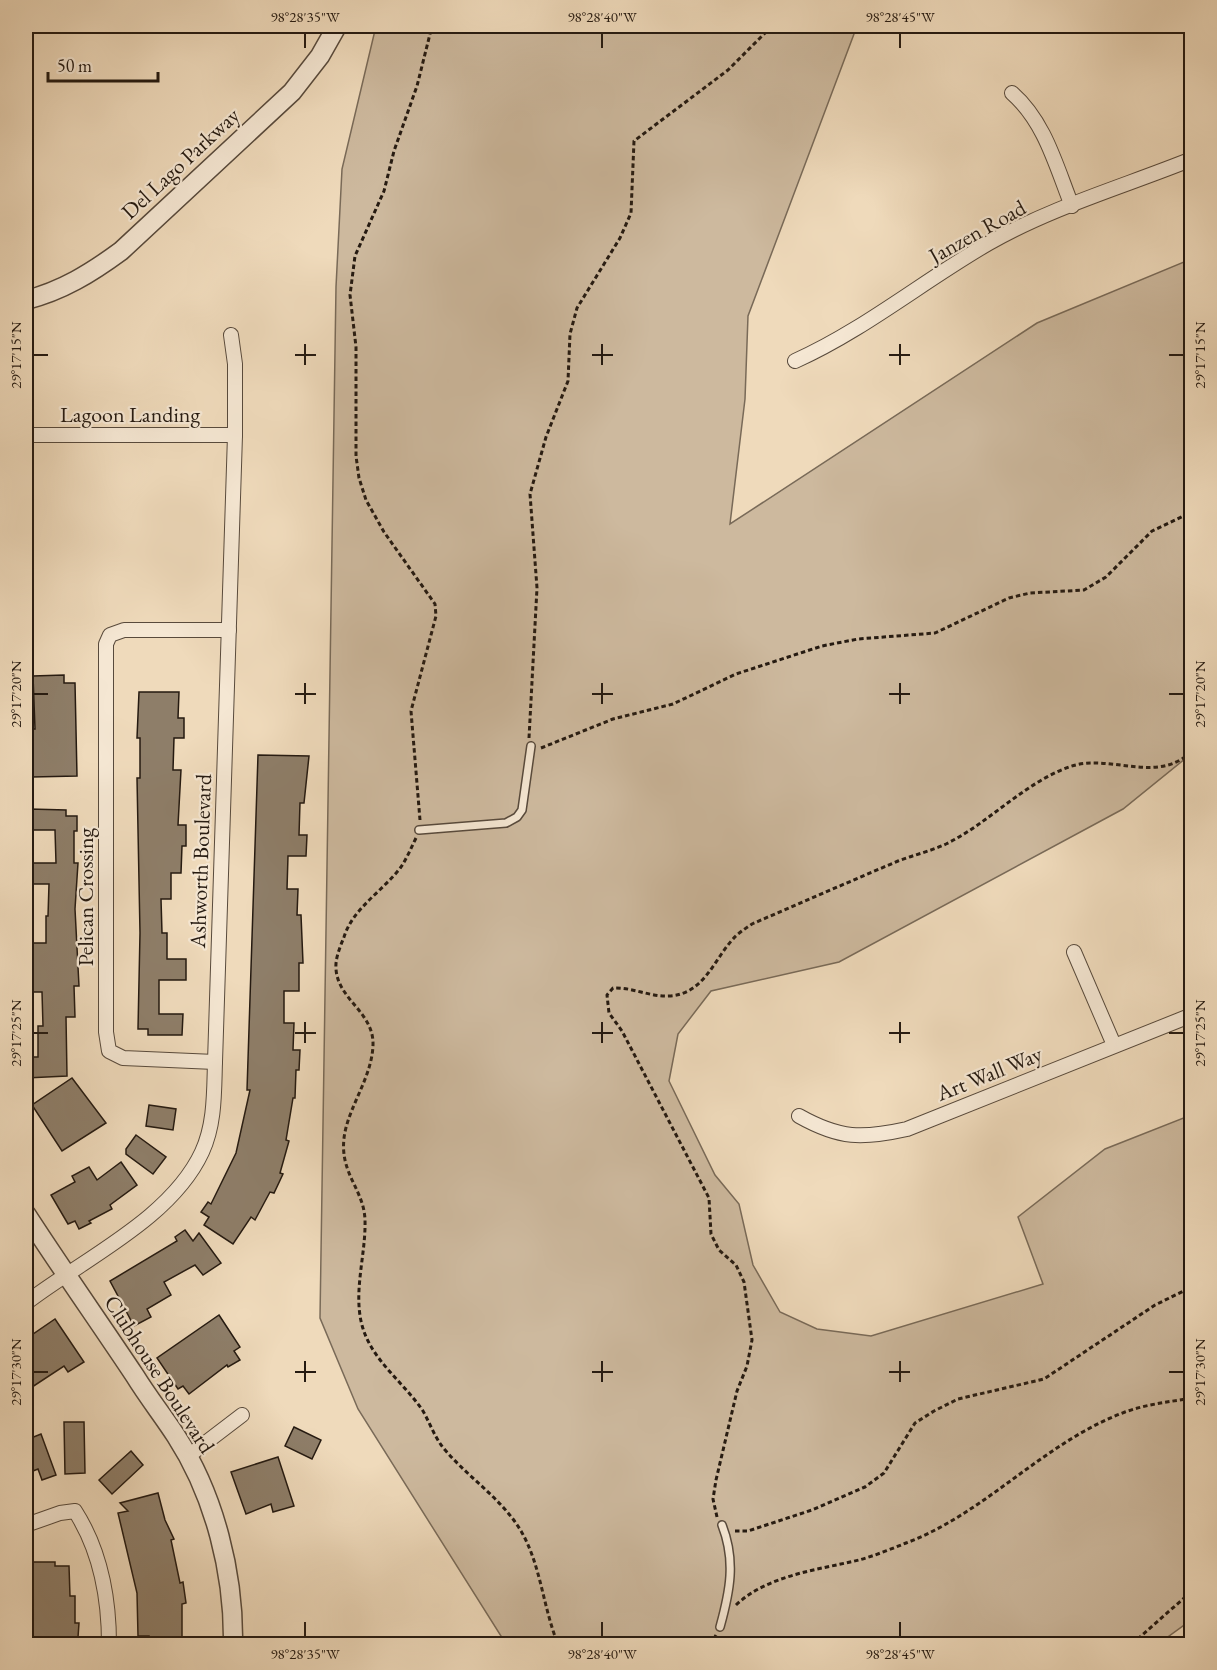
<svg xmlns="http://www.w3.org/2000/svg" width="1217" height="1670" font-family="'EB Garamond',serif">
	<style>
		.green { fill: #cdb99e; stroke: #796a58; stroke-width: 1.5 }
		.building { fill: #8e7e69; stroke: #251a11; stroke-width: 1.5 }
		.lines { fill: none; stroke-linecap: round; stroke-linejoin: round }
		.service-casing { stroke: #584a3c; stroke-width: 10 }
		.minor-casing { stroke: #584a3c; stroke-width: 16 }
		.tertiary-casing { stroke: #584a3c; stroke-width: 21 }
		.path { stroke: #251a11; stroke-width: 3; stroke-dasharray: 4.5 3; stroke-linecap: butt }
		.service { stroke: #f5e7d3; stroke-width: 7 }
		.minor { stroke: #f5e7d3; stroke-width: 14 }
		.tertiary { stroke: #f5e7d3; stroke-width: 18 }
		.ticks { fill: none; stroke: #251a11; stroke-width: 2 }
		.labels { text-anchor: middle; stroke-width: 4.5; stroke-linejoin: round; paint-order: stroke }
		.street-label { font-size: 22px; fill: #251a11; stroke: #f5e7d3 }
		.neatline { fill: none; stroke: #251a11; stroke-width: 2 }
		.ticks-label { font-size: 15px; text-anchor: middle; fill: #251a11 }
	</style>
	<rect width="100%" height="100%" fill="#efdabb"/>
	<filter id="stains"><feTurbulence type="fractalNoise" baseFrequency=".00333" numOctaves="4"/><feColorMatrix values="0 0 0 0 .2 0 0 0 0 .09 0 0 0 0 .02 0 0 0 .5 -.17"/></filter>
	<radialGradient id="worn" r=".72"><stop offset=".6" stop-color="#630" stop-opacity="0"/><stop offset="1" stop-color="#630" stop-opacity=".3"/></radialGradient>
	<!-- green -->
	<path class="green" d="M376 26H857L748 316 745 399 730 524 1037 323 1191 259V754L1123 809 839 962 711 991 678 1034 669 1081 715 1175 739 1204 753 1265 780 1312 817 1329 871 1336 1043 1284 1018 1217 1105 1149 1191 1115V1620L1158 1644H506L358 1409 320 1318 336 287 342 169Z"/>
	<!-- building -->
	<g class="building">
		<path d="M64 675V683H75L77 776 32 777V750H27L28 729H35L33 676Z"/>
		<path d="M139 692H179L178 718H184V738H174L173 770H181L178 825H186V846H182L181 873H171V899H161L162 933H167V959H186V980H159V1014H183L182 1035H148V1029H138L140 933 137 778H140V738H137Z"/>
		<path d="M258 755 309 756 304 803H300L299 835H307L306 856H288L287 889H298L297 915H301L303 963H299V991H284V1023H294L293 1050H300L299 1070H296L295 1098H293L286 1140 289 1141 280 1173 283 1174 274 1193 270 1192 255 1220 251 1217 233 1244 204 1225 209 1217 201 1212 208 1202 211 1204 236 1153 250 1090H247Z"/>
		<path d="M29 809 66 810V816H77V831H74V863H78L75 909 79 986H74L75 1017H66L67 1076 26 1078V1057H38V1026H43L42 992H30L29 971H33V943H46V916H48L49 884H33V863H56L55 830H29Z"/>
		<path d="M72 1078 106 1123 62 1151 32 1105Z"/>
		<path d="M149 1105 176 1109 173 1130 146 1126Z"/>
		<path d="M136 1135 166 1157 153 1174 126 1154V1149Z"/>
		<path d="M121 1162 137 1185 110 1205 112 1209 89 1221 91 1223 79 1229 75 1221 68 1224 51 1195 75 1182 72 1176 89 1167 97 1180Z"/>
		<path d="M185 1230 193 1241 199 1233 221 1263 203 1275 195 1265 164 1282 171 1295 147 1309 151 1317 134 1326 110 1281 177 1241 175 1237Z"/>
		<path d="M219 1315 240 1347 234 1351 240 1360 228 1367 227 1365 189 1394 183 1386 178 1389 157 1358Z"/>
		<path d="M55 1319 84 1362 68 1372 64 1366 26 1391V1339Z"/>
		<path d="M64 1422H84L85 1473 65 1474Z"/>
		<path d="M294 1427 321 1440 312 1459 285 1446Z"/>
		<path d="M41 1434 56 1475 42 1480 38 1469 33 1471 26 1451V1440Z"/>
		<path d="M131 1451 143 1465 112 1494 99 1480Z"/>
		<path d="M278 1457 294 1506 273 1512 271 1504 246 1514 231 1472Z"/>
		<path d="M158 1493 165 1520 174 1539 171 1540 180 1583 183 1582 186 1603 182 1604V1644H149V1636H138L137 1593 118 1513 128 1511 120 1503Z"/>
		<path d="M28 1562H55V1566H69L70 1596H75V1623H79L78 1637H68V1644H34V1637H26V1615L31 1616V1582H28Z"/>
	</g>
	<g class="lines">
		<!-- service casing -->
		<g class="service-casing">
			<g id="service">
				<path d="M419 830 506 823 517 817 522 810 531 746"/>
				<path d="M720 1627C730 1591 736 1561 722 1525"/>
			</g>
		</g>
		<!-- minor casing -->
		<g class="minor-casing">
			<g id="minor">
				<path d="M1012 93C1045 122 1056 166 1072 206"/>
				<path d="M795 361C864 330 923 281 989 243 1052 207 1125 186 1192 159"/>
				<path d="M26 435H235"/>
				<path d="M1074 952 1114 1045"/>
				<path d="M215 1062 123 1058 109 1051 106 1032V644L110 635 124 630H229"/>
				<path d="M799 1116C840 1139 862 1139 907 1129L1192 1015"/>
				<path d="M26 1303C83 1259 171 1219 202 1152 215 1124 214 1092 215 1062L235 435V364L231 335"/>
				<path d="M187 1457 242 1415"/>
				<path d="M26 1525 60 1513 75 1511C100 1550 109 1599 109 1644"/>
			</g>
		</g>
		<!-- tertiary casing -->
		<g class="tertiary-casing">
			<g id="tertiary">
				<path d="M26 300C62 291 91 273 121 251L292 92 320 56 337 26"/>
				<path d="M26 1214C61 1268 99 1322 135 1376 148 1397 163 1416 176 1436 215 1496 234 1574 233 1644"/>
			</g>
		</g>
		<!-- path -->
		<g class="path">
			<path d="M529 738 537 588 530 494 546 437 568 381 570 334 577 308 620 238 631 213 634 141 728 70 772 26"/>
			<path d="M541 748 613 719 673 704 736 674 822 646 858 639 935 633 1009 598 1030 593 1084 590 1106 577 1152 531 1192 512"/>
			<path d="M420 820 411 711 436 616 435 604 384 532 366 500 359 478 356 456V347L350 295 355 256 384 191 394 151 417 86 432 26"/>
			<path d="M416 838C411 848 407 858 401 867 383 891 353 908 344 937 340 947 335 959 336 969 338 1000 374 1012 373 1045 372 1076 351 1103 345 1132 337 1172 364 1188 365 1220 366 1253 354 1288 361 1321 369 1359 403 1381 423 1411 431 1425 435 1439 446 1451 470 1479 502 1499 521 1531 541 1565 543 1608 558 1644"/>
			<path d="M717 1517 713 1499 716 1480 737 1391 747 1366 752 1340 744 1282 736 1265 719 1250 711 1234 709 1198 622 1031 609 1013 607 995 613 988C632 987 650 997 669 996 704 994 713 961 733 939 738 933 745 929 752 924 800 903 849 882 898 861 914 855 931 851 946 844 989 823 1024 783 1069 767 1110 752 1156 786 1192 751"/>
			<path d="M735 1531H748L812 1510 865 1487 884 1473 915 1423 934 1411 958 1399 1044 1379 1155 1305 1192 1287"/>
			<path d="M736 1605C768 1575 817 1570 859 1560 874 1556 891 1549 906 1543 986 1513 1044 1442 1125 1412 1147 1404 1169 1402 1192 1398"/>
			<path d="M711 1644 716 1635"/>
			<path d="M1132 1644 1192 1591"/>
		</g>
		<!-- service -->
		<use href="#service" class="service"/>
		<!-- minor -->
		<use href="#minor" class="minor"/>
		<!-- tertiary -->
		<use href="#tertiary" class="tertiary"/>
	</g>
	<!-- ticks -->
	<path class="ticks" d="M305 33V48M602 33V48M900 33V48M305 344V365M602 344V365M900 344V365M33 355H48M295 355H316M592 355H613M889 355H910M1169 355H1184M305 683V704M602 683V704M900 683V704M33 694H48M295 694H316M592 694H613M889 694H910M1169 694H1184M305 1022V1043M602 1022V1043M900 1022V1043M33 1033H48M295 1033H316M592 1033H613M889 1033H910M1169 1033H1184M305 1361V1382M602 1361V1382M900 1361V1382M33 1372H48M295 1372H316M592 1372H613M889 1372H910M1169 1372H1184M305 1622V1637M602 1622V1637M900 1622V1637"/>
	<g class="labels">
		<!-- street labels -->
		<g class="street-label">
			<text transform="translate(180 163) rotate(-43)" y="8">Del Lago Parkway</text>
			<text transform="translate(977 231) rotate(-29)" y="8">Janzen Road</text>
			<text x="130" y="422">Lagoon Landing</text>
			<text transform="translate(200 861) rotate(-88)" y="8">Ashworth Boulevard</text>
			<text transform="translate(85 897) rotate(-90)" y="8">Pelican Crossing</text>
			<text transform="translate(989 1073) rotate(-22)" y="8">Art Wall Way</text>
			<text transform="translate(160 1374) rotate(57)" y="8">Clubhouse Boulevard</text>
		</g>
	</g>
	<!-- margin -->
	<rect width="1217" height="1670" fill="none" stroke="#efdabb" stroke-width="66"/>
	<!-- scale -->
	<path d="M48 72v9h110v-9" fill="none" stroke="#251a11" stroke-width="3"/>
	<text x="57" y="72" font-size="18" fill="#251a11" stroke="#f5e7d3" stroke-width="4.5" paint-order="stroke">50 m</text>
	<rect x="33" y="33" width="1151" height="1604" class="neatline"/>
	<g class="ticks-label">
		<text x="305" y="22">98°28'35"W</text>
		<text x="602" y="22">98°28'40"W</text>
		<text x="900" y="22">98°28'45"W</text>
		<text transform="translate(1200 355) rotate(-90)" y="5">29°17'15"N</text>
		<text transform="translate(16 355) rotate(-90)" y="5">29°17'15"N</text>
		<text transform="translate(1200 694) rotate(-90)" y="5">29°17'20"N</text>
		<text transform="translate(16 694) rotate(-90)" y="5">29°17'20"N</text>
		<text transform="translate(1200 1033) rotate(-90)" y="5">29°17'25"N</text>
		<text transform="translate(16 1033) rotate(-90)" y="5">29°17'25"N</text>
		<text transform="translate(1200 1372) rotate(-90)" y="5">29°17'30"N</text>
		<text transform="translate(16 1372) rotate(-90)" y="5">29°17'30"N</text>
		<text x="305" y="1659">98°28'35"W</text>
		<text x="602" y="1659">98°28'40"W</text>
		<text x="900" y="1659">98°28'45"W</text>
	</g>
	<rect width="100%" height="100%" filter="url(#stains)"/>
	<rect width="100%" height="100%" fill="url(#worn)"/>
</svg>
